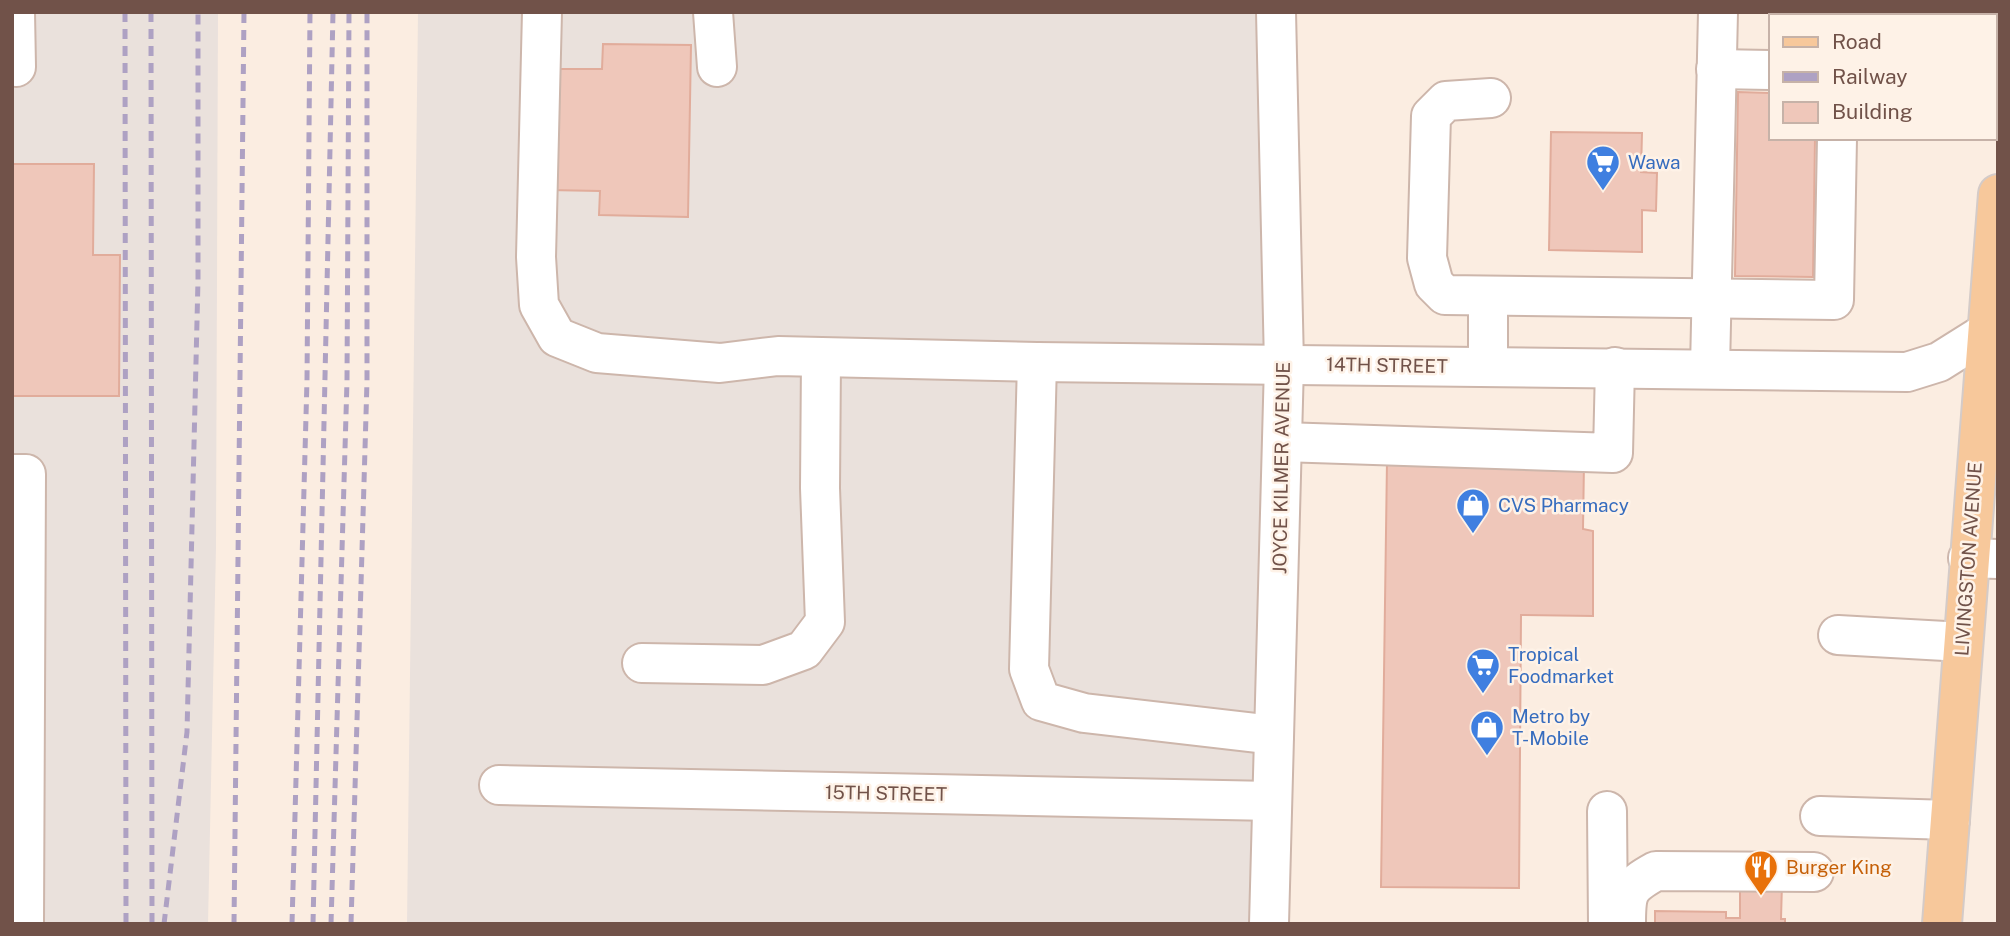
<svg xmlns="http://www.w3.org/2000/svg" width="2010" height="936" font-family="'Public Sans',sans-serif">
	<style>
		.industrial { fill: #eae1dc }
		.building { fill: #efc7ba; stroke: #e1ac9b; stroke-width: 2 }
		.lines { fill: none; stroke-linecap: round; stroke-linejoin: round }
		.minor-casing { stroke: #cdb6ab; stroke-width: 42 }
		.major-casing { stroke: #d4cbc8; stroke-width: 42 }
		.minor { stroke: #fff; stroke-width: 38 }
		.major { stroke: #f7c89b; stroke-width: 38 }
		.rail { stroke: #aea1c3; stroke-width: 5; stroke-dasharray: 10 7; stroke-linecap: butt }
		.labels { text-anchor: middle; stroke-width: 5; stroke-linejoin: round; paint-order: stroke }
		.shop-label { font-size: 19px; fill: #366cbe; stroke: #fef2e7; text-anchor: start }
		.street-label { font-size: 19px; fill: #715249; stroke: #fef2e7 }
		.food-label { font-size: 19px; fill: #c56008; stroke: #fef2e7; text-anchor: start }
	</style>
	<rect width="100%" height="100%" fill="#fbede1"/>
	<!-- industrial -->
	<g class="industrial">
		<path d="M12 12H218L216 547 208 924H12Z"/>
		<path d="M418 12H1262L1279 924H407Z"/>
	</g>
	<!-- building -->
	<g class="building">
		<path d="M603 44 691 45 688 217 599 215 600 191 549 190 551 69H602Z"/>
		<path d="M1738 92 1770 93V138H1815L1813 277 1735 276Z"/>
		<path d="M1551 132 1642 133 1641 172 1657 173 1656 211 1642 210V252L1549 250Z"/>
		<path d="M12 164H94L93 255H120L119 396H12Z"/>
		<path d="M1387 461 1584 462 1583 529 1593 531V616L1521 615 1519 888 1381 887Z"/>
		<path d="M1740 883H1782L1781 919H1785V924H1655V911L1726 912V918H1740Z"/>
	</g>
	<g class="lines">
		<!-- minor casing -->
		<g class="minor-casing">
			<g id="minor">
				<path d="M15 12 16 67"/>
				<path d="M542 12 536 257 539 305 557 337 597 353 720 363 778 356 1037 362 1907 372 1939 362 1998 325"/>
				<path d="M713 12 717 67"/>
				<path d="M1716 69 1770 70"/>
				<path d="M1491 98 1446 101 1431 116 1427 258 1434 284 1445 295 1834 300 1837 138"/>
				<path d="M1037 362 1029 669 1041 701 1084 713 1274 735"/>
				<path d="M1488 366V296"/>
				<path d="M1710 368 1718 12"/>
				<path d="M1282 442 1613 453 1615 367"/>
				<path d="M12 474H26L24 924"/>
				<path d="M1968 558 1998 559"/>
				<path d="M1838 635 1963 642"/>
				<path d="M642 663 763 665 804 650 825 622 820 488 821 358"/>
				<path d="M499 785 1272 801"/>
				<path d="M1607 811 1608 924"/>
				<path d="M1820 816 1950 820"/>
				<path d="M1269 924 1284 364 1276 12"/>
				<path d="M1626 924C1626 892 1627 887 1656 871L1814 872"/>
			</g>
		</g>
		<!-- major casing -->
		<g class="major-casing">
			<path id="major" d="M1942 924 1998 194"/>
		</g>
		<!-- minor -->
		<use href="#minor" class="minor"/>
		<!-- major -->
		<use href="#major" class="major"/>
		<!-- rail -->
		<g class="rail">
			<path d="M125 12 126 924"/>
			<path d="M151 12 152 924"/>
			<path d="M164 924 187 732 198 280V12"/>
			<path d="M234 924 244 12"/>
			<path d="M292 924 307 380 310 12"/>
			<path d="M313 924 333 12"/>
			<path d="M331 924 347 381 349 12"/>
			<path d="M351 924 367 381V12"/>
		</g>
	</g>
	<!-- icons -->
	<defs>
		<g id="supermarket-pin" transform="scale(1.75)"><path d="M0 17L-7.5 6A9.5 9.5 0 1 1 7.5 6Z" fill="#3f7fe0" stroke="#fef2e7"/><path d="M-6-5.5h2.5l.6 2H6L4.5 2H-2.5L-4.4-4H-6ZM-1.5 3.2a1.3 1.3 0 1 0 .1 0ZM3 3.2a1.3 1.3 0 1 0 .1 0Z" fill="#fff"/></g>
		<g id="shop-pin" transform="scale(1.75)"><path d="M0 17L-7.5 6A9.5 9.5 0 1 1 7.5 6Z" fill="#3f7fe0" stroke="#fef2e7"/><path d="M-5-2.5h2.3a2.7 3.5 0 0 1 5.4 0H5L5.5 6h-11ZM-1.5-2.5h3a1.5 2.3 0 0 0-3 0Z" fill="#fff"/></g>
		<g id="restaurant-pin" transform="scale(1.75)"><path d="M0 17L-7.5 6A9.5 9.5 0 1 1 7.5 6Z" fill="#e8710a" stroke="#fef2e7"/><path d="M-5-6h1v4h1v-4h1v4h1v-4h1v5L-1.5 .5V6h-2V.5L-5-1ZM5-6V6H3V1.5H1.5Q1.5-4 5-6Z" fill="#fff"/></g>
	</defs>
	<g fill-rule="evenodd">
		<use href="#supermarket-pin" x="1603" y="162"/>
		<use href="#shop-pin" x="1473" y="505"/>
		<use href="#supermarket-pin" x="1483" y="665"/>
		<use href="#shop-pin" x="1487" y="727"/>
		<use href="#restaurant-pin" x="1761" y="867"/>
	</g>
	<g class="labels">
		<!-- shop labels -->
		<g class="shop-label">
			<text x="1628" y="169">Wawa</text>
			<text x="1498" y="512">CVS Pharmacy</text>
			<text x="1508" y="661">Tropical<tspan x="1508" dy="22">Foodmarket</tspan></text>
			<text x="1512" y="723">Metro by<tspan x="1512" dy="22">T-Mobile</tspan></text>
		</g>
		<!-- street labels -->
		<g class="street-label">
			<text transform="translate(1387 365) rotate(1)" y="7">14TH STREET</text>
			<text transform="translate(1281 468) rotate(-89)" y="7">JOYCE KILMER AVENUE</text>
			<text transform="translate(1968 559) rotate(-86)" y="7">LIVINGSTON AVENUE</text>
			<text transform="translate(886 793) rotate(1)" y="7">15TH STREET</text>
		</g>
		<!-- food labels -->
		<g class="food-label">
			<text x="1786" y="874">Burger King</text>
		</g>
	</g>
	<!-- border -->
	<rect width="2010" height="936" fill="none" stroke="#715249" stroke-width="28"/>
	<!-- legend -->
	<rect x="1769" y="14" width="228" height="126" fill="#fef2e7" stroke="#c6b2a8" stroke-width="2"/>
	<rect x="1783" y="37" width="35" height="10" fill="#f7c89b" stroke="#c6b2a8" stroke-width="2"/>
	<text x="1832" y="49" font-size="21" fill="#715249">Road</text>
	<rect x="1783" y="72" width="35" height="10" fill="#aea1c3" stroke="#c6b2a8" stroke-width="2"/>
	<text x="1832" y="84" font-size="21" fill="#715249">Railway</text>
	<rect x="1783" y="102" width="35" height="21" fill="#efc7ba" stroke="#c6b2a8" stroke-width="2"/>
	<text x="1832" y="119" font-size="21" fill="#715249">Building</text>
</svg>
